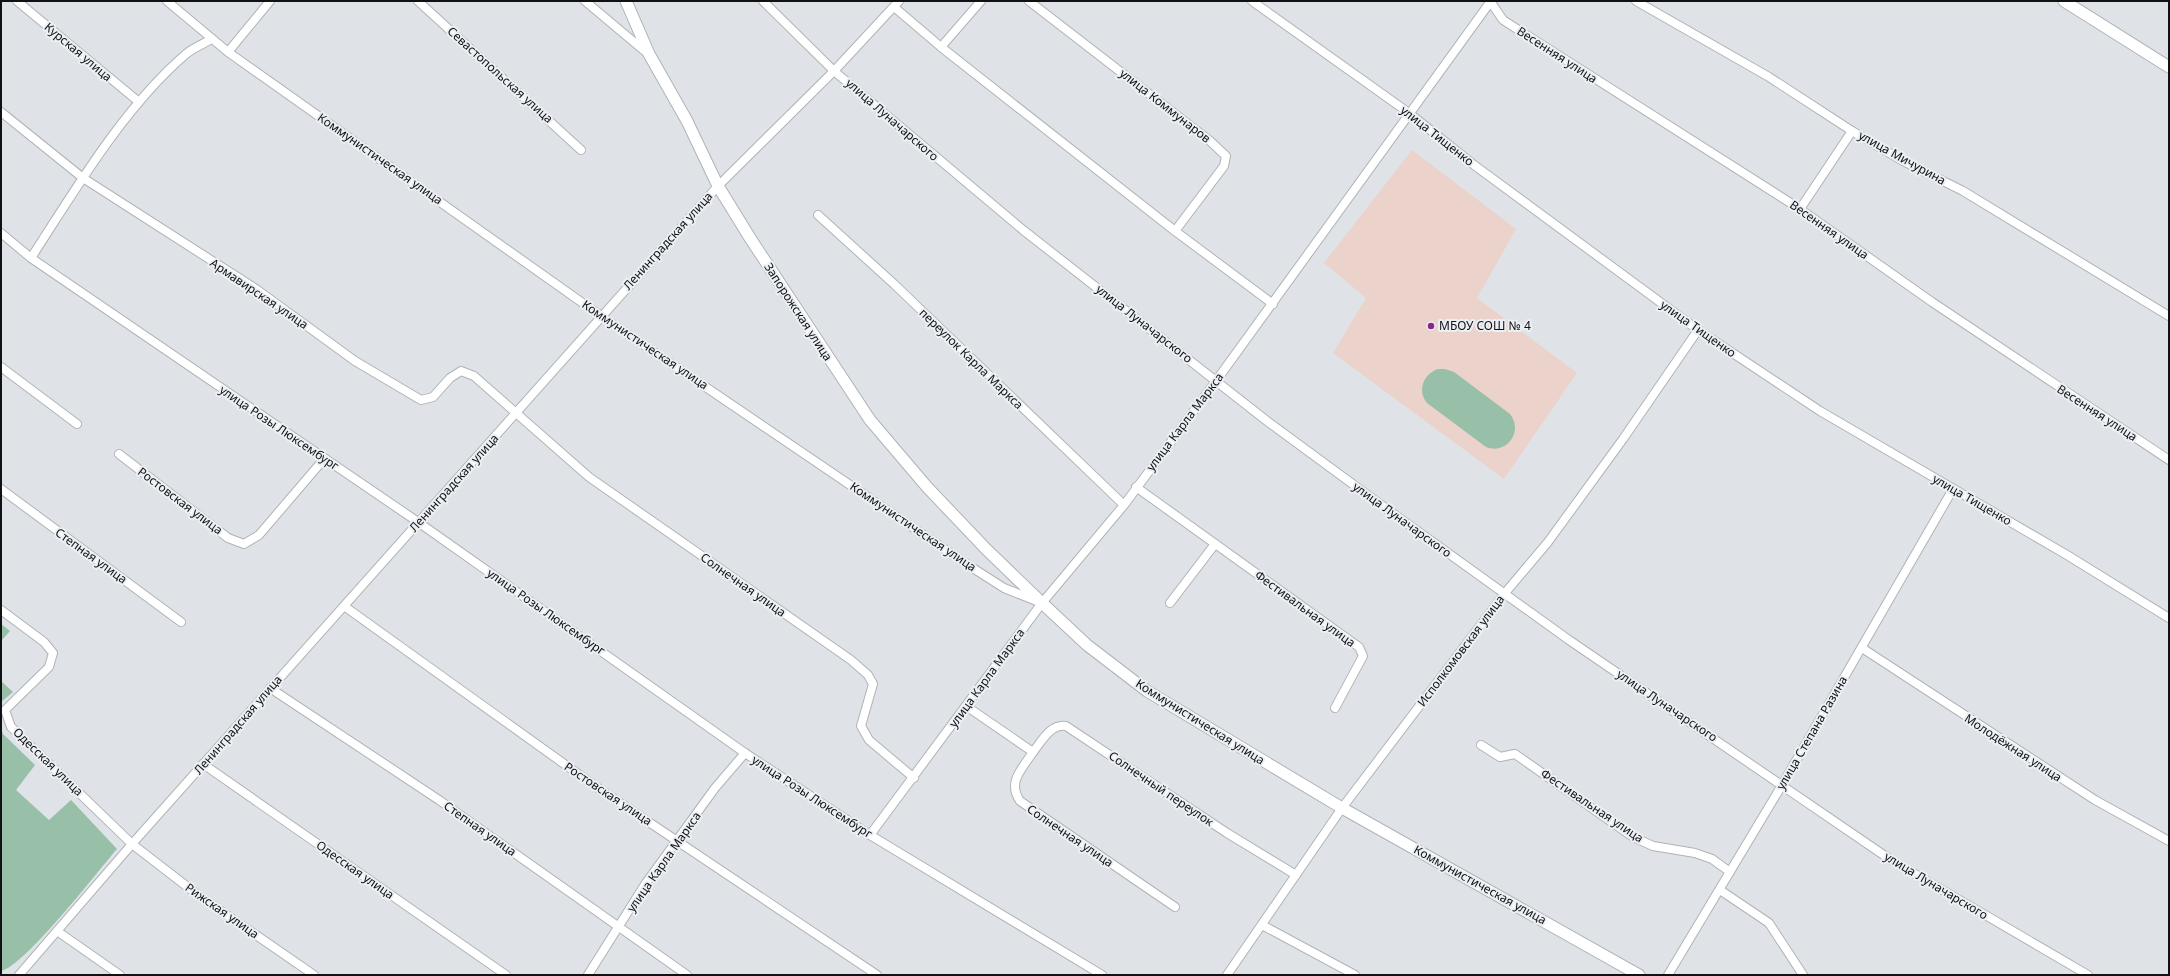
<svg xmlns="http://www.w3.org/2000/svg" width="2170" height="976" font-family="'Noto Sans',sans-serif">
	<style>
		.education { fill: #ebd2cb }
		.green { fill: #98bfa8 }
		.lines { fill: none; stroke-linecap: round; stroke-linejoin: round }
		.street-casing { stroke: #afb3b7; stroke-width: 10 }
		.secondary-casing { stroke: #afb3b7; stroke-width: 13 }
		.street { stroke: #fff; stroke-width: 8 }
		.secondary { stroke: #fff; stroke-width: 11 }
		.poi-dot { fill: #8a258c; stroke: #ecf0f4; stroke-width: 1.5 }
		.labels { text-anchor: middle; stroke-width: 4; stroke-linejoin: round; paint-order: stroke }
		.street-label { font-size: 12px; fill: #101113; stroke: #ecf0f4 }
		.poi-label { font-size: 12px; fill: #101113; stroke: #ecf0f4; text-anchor: start }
	</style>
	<rect width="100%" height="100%" fill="#dfe3e7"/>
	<!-- education -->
	<path class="education" d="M1412 150 1516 229 1477 298 1577 373 1504 479 1333 353 1366 298 1324 263Z"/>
	<!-- green -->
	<g class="green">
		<path d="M1438 369H1445L1454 372 1510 414C1524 432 1506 455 1486 447L1427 403C1417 391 1423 374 1438 369Z"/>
		<path d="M1 624 10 631 1 641Z"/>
		<path d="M1 681 13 692 1 702Z"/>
		<path d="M1 728 3 734 35 765 16 790 49 820 71 800 117 849C97 872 25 966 1 971Z"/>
	</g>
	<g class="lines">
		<!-- street casing -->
		<g class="street-casing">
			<g id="street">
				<path d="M17 1 139 102"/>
				<path d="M167 1 228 52 601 316 968 565 1004 588 1039 602"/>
				<path d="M418 1 581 150"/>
				<path d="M585 1 647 53"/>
				<path d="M763 1 834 71 1023 230 1267 421 1373 499 1569 640 1891 860 2088 975"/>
				<path d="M1029 1 1210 141 1226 156 1224 166 1175 231"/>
				<path d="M1252 1 1409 113 1474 165 1698 330 1820 411 2067 555 2169 618"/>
				<path d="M1490 1 1503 20 1800 209 1932 302 2169 460"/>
				<path d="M1636 1 1769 77 1852 131 1903 161 1963 191 2169 316"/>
				<path d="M894 7 941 47 1175 231 1273 304"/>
				<path d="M941 47 981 1"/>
				<path d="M228 52 270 1"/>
				<path d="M1 112 83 178 256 289 355 361 421 400 433 397 450 378 461 371 474 376 589 477 851 660 868 675 873 684 861 726 869 740 914 778"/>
				<path d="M1800 209 1852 131"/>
				<path d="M818 215 894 284 1124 505"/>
				<path d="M1 233 31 258 418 522 745 753 870 835 1102 975"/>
				<path d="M31 258C75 190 124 107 186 54 193 48 203 44 212 39"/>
				<path d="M1 367 77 424"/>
				<path d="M119 454 228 538 244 544 259 535 324 459"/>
				<path d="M1136 487 1359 647 1363 656 1335 708"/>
				<path d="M1 489 181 622"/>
				<path d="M1170 603 1215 544"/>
				<path d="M344 606 595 786 877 975"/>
				<path d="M1 610 44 642 53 653 49 667 5 710 11 727 132 844 198 895 314 975"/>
				<path d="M1862 648 2095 800 2169 841"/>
				<path d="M270 688 439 800 687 975"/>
				<path d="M966 706 1033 752C1022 769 1007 782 1020 801L1175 907"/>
				<path d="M1481 745 1500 757 1515 754 1633 837 1653 846 1695 853 1712 859 1730 872"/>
				<path d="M1033 752C1042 741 1050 724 1066 726L1227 833 1296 875"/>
				<path d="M203 764 506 975"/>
				<path d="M870 835 1042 603 1124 505 1216 381 1491 1"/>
				<path d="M1720 890 1769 923 1803 975"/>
				<path d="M1262 925 1355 975"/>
				<path d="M57 931 120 975"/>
				<path d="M19 975 132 844 718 186 834 71 899 1"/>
				<path d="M588 975 646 883 715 788 745 753"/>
				<path d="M1227 975 1342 808 1505 593 1548 542 1623 439 1698 330"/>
				<path d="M1668 975 1782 785 1953 489"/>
			</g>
		</g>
		<!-- secondary casing -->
		<g class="secondary-casing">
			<g id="secondary">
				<path d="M626 1 649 54 687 121 718 186 750 238 870 420 927 487 986 549 1042 603 1087 645 1147 691 1342 808 1639 975"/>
				<path d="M2064 1 2169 67"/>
			</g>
		</g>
		<!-- street -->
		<use href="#street" class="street"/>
		<!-- secondary -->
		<use href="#secondary" class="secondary"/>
	</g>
	<!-- markers -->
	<circle class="poi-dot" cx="1431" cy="326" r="4"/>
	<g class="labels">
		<!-- street labels -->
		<g class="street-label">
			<text transform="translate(78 52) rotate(40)" y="4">Курская улица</text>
			<text transform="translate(1557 55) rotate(33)" y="4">Весенняя улица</text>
			<text transform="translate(500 75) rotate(42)" y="4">Севастопольская улица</text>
			<text transform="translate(1165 106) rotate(38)" y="4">улица Коммунаров</text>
			<text transform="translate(892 120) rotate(41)" y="4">улица Луначарского</text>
			<text transform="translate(1437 136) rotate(38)" y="4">улица Тищенко</text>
			<text transform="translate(1902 158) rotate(29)" y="4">улица Мичурина</text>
			<text transform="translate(380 159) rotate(35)" y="4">Коммунистическая улица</text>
			<text transform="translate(1829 230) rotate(35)" y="4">Весенняя улица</text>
			<text transform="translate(668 241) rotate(-48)" y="4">Ленинградская улица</text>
			<text transform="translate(259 294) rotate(34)" y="4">Армавирская улица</text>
			<text transform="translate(798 312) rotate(57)" y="4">Запорожская улица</text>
			<text transform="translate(1144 324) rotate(38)" y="4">улица Луначарского</text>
			<text transform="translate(1698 329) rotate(35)" y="4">улица Тищенко</text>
			<text transform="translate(645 345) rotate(34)" y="4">Коммунистическая улица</text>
			<text transform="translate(971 359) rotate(44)" y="4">переулок Карла Маркса</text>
			<text transform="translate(2097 413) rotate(33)" y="4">Весенняя улица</text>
			<text transform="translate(1185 422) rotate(-53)" y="4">улица Карла Маркса</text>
			<text transform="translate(279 428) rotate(34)" y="4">улица Розы Люксембург</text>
			<text transform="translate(454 483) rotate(-48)" y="4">Ленинградская улица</text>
			<text transform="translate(1972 500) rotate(30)" y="4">улица Тищенко</text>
			<text transform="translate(180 501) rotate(37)" y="4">Ростовская улица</text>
			<text transform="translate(1402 520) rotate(36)" y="4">улица Луначарского</text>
			<text transform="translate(913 527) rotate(34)" y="4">Коммунистическая улица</text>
			<text transform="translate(91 556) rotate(36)" y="4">Степная улица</text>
			<text transform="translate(743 585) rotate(35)" y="4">Солнечная улица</text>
			<text transform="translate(1305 609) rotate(36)" y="4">Фестивальная улица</text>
			<text transform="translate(546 612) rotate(35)" y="4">улица Розы Люксембург</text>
			<text transform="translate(1461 651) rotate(-53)" y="4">Исполкомовская улица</text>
			<text transform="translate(987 678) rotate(-54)" y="4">улица Карла Маркса</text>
			<text transform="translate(1667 706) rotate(34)" y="4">улица Луначарского</text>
			<text transform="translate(1200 722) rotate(32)" y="4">Коммунистическая улица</text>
			<text transform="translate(238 725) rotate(-49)" y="4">Ленинградская улица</text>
			<text transform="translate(1812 733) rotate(-60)" y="4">улица Степана Разина</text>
			<text transform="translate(2013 748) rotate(33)" y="4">Молодёжная улица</text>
			<text transform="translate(48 762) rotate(44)" y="4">Одесская улица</text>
			<text transform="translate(1161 789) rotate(34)" y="4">Солнечный переулок</text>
			<text transform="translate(608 794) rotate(34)" y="4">Ростовская улица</text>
			<text transform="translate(812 797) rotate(33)" y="4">улица Розы Люксембург</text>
			<text transform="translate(1592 806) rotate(34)" y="4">Фестивальная улица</text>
			<text transform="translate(480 829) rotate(35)" y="4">Степная улица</text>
			<text transform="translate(1070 836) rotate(34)" y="4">Солнечная улица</text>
			<text transform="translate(664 862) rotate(-55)" y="4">улица Карла Маркса</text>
			<text transform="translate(355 870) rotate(35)" y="4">Одесская улица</text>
			<text transform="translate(1480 885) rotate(29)" y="4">Коммунистическая улица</text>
			<text transform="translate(1936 886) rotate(31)" y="4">улица Луначарского</text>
			<text transform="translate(222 911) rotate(35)" y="4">Рижская улица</text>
		</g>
		<!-- poi labels -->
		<g class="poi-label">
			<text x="1439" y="330">МБОУ СОШ № 4</text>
		</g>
	</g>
	<!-- border -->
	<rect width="2170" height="976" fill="none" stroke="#101113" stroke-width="4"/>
</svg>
